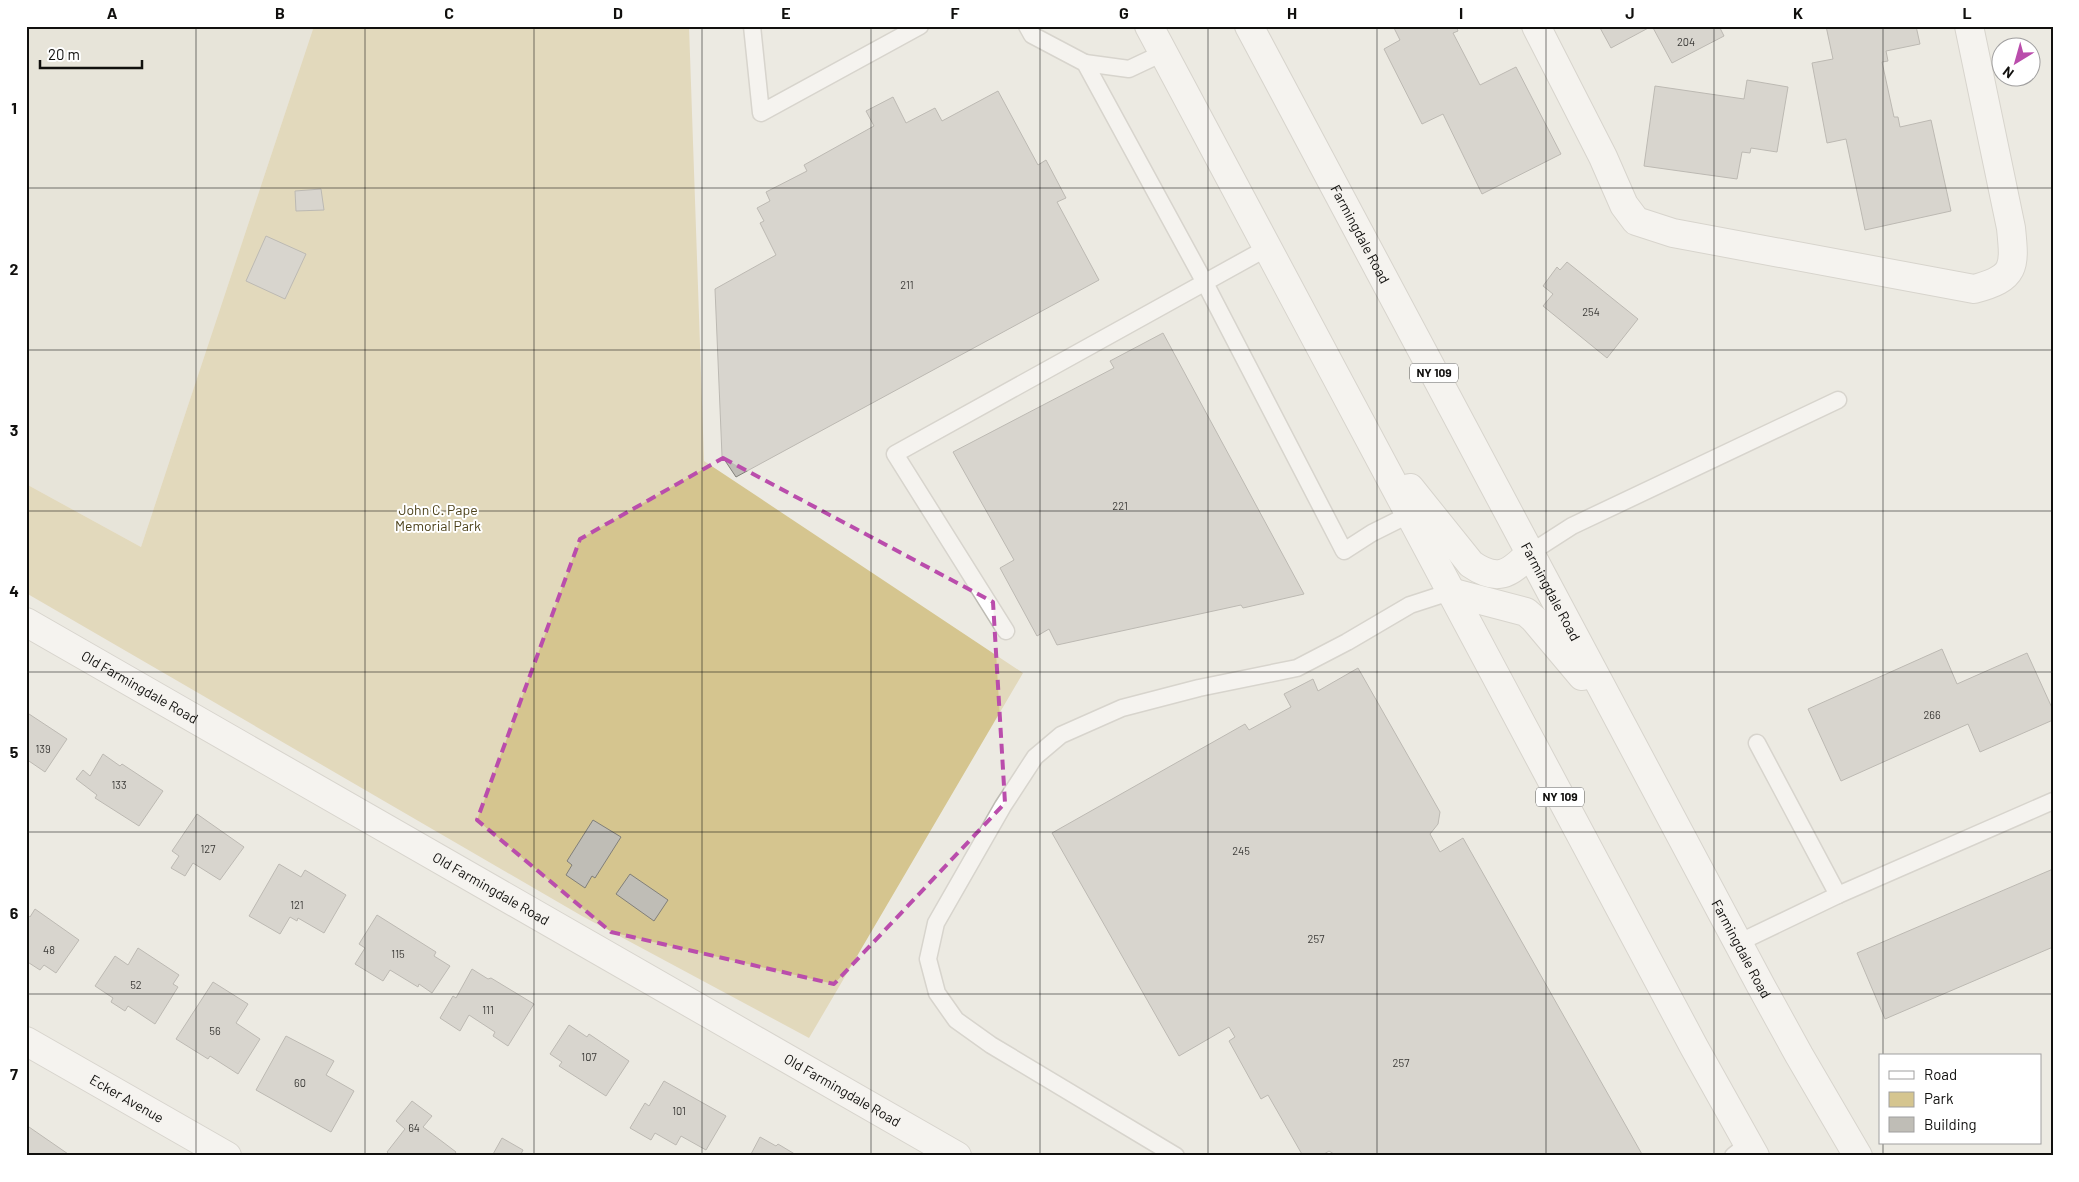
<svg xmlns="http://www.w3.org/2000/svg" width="2079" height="1182" font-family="Barlow,sans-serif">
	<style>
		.built { fill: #e1ddce }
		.green { fill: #d5c58f }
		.building { fill: #bfbdb6; stroke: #817f79 }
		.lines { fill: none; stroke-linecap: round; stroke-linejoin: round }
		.service-casing { stroke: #bdbbb3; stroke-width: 19 }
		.minor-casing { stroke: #bdbbb3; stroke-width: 30 }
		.tertiary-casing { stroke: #bdbbb3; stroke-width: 30 }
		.primary-casing { stroke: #bdbbb3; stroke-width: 30 }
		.service { stroke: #fff; stroke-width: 16 }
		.minor { stroke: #fff; stroke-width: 28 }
		.tertiary { stroke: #fff; stroke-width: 28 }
		.primary { stroke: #fff; stroke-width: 28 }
		.marked { fill: none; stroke: #ba4dac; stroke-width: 4; stroke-dasharray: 10 6; stroke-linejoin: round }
		.grid { fill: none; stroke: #11100e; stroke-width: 1; stroke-opacity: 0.55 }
		.labels { text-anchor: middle; stroke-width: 4; stroke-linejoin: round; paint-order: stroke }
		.number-label { font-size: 11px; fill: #3c3b38 }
		.shield { fill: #fff; stroke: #585856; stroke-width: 1 }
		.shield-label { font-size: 12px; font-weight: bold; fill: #11100e }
		.street-label { font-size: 14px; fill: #11100e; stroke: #fff }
		.park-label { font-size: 14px; fill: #4d421b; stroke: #fff }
		.neatline { fill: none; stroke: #11100e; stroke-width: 2 }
		.grid-label { font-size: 16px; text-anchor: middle; font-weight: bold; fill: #11100e }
	</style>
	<rect width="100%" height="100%" fill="#eceae2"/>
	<!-- built -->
	<path class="built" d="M26 26H314L141 547 26 484Z"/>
	<!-- green -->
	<path class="green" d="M314 26H689L704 461 1023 673 809 1038 582 916 26 593V484L141 547Z"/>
	<!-- building -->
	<g class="building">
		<path d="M1393 26H1456L1458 31 1453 33 1480 85 1516 67 1561 154 1482 194 1443 114 1422 124 1384 49 1400 40Z"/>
		<path d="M1599 26H1719L1724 36 1672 63 1652 26 1611 48Z"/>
		<path d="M1826 26H1916L1920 44 1886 51 1888 61 1882 62 1894 117H1898L1900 127 1931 120 1951 211 1865 230 1846 139 1827 143 1812 63 1833 59Z"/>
		<path d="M1747 80 1788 87 1777 152 1751 148 1750 153 1742 152 1737 179 1644 166 1655 86 1744 99Z"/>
		<path d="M998 91 1038 165 1046 160 1066 198 1057 202 1099 280 736 477 722 456 715 289 776 255 760 223 764 221 757 208 770 201 766 192 807 171 804 165 874 126 866 111 893 97 906 123 935 108 942 121Z"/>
		<path d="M321 189 324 210 296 211 295 191Z"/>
		<path d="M266 236 306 254 285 299 246 281Z"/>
		<path d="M1567 262 1638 319 1607 358 1543 306 1553 294 1543 286 1557 267 1560 270Z"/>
		<path d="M1163 333 1304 594 1243 608 1241 605 1057 645 1049 629 1037 636 1000 568 1014 560 953 452 1114 368 1110 361Z"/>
		<path d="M1942 649 1957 684 2027 653 2053 710V720L1980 752 1968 724 1841 781 1808 709Z"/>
		<path d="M1358 668 1440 812 1438 824 1430 834 1440 852 1463 838 1643 1156H1337L1329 1151 1321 1156H1303L1268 1095 1261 1099 1229 1041 1235 1037 1229 1027 1179 1056 1052 833 1245 724 1249 730 1291 707 1284 694 1313 679 1318 691Z"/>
		<path d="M26 712 67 739 45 772 26 759Z"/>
		<path d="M103 754 120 766 122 764 163 791 139 826 95 798 97 795 76 779 83 770 90 776Z"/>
		<path d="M197 814 244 847 220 880 193 863 185 876 171 868 179 856 172 851Z"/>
		<path d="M593 820 621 837 595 878 592 876 585 888 566 875 572 865 567 861Z"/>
		<path d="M279 864 301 877 305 870 346 895 324 933 298 918 297 921 290 917 280 934 249 916Z"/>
		<path d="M2053 869V947L1885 1019 1857 953Z"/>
		<path d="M630 874 668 900 654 921 616 894Z"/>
		<path d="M35 909 79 940 56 973 44 965 40 970 26 961V914L30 917Z"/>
		<path d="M377 915 436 952 434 956 450 966 432 993 419 984 418 987 390 970 383 981 355 964 365 948 359 944Z"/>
		<path d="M138 948 179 975 173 984 178 987 155 1024 128 1006 125 1011 111 1002 113 998 95 986 115 956 128 965Z"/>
		<path d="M472 969 488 979 491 978 534 1004 508 1046 493 1036 495 1032 469 1015 460 1031 440 1018 453 996 456 998Z"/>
		<path d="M213 982 248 1004 236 1023 260 1039 238 1074 210 1056 208 1059 176 1039Z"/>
		<path d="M569 1025 587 1037 589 1034 629 1061 606 1096 559 1066 562 1062 550 1054Z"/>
		<path d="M286 1036 334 1061 326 1075 354 1091 331 1132 256 1090Z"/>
		<path d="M664 1081 726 1116 706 1150 681 1136 676 1145 655 1133 651 1140 630 1128 645 1103 649 1106Z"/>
		<path d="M412 1101 432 1116 423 1127 456 1152 453 1156H391L387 1152 405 1129 396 1121Z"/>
		<path d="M29 1127 71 1156H26V1131Z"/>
		<path d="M760 1137 776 1146 778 1144 798 1156H750Z"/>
		<path d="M502 1138 523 1150 520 1156H492Z"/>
	</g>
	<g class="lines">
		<!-- service casing -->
		<g class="service-casing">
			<g id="service">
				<path d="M752 26 761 113 920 26"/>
				<path d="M1027 26 1032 35 1085 63 1205 283 1344 551 1372 533 1410 514"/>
				<path d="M1085 63 1129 69 1163 53"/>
				<path d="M1530 553 1572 526 1838 400"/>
				<path d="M1006 631 895 454 1267 248"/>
				<path d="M1757 743 1838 895"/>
				<path d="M1738 943 1838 895 2053 801"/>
				<path d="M1176 1156 991 1045 956 1020 937 993 928 959 936 923 1003 806 1035 757 1061 735 1122 708 1199 688 1297 668 1347 642 1410 605 1450 592"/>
				<path d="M1733 1156 1748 1144"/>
			</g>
		</g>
		<!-- minor casing -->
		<g class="minor-casing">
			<g id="minor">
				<path d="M1536 26 1603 157 1624 205 1636 221 1673 233 1974 289C2016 278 2015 267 2011 228L1969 26"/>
				<path id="s1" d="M26 1041 227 1156"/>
			</g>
		</g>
		<!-- tertiary casing -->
		<g class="tertiary-casing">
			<g id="tertiary">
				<path id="s2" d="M26 622 957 1156"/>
			</g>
		</g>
		<!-- primary casing -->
		<g class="primary-casing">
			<g id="primary">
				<path d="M1149 26 1694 1047 1755 1156"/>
				<path id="s3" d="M1249 26 1761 986 1799 1055 1858 1156"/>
				<path d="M1410 488 1471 564C1497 582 1509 575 1530 553"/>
				<path d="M1450 592 1526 612 1534 619 1582 676"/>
			</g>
		</g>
		<!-- service -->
		<use href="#service" class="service"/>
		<!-- minor -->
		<use href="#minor" class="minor"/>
		<!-- tertiary -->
		<use href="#tertiary" class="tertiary"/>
		<!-- primary -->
		<use href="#primary" class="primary"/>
	</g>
	<!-- marked area -->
	<path d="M0 0H2079V1182H0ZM723 458 993 602 1005 803 834 984 611 932 477 820 580 539Z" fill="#eceae2" fill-opacity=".55" fill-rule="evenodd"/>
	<path class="marked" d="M723 458 993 602 1005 803 834 984 611 932 477 820 580 539Z"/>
	<!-- grid -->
	<path class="grid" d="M196 26V1156M365 26V1156M534 26V1156M702 26V1156M871 26V1156M1040 26V1156M1208 26V1156M1377 26V1156M1546 26V1156M1714 26V1156M1883 26V1056M26 188H2053M26 350H2053M26 511H2053M26 672H2053M26 832H2053M26 994H2053M1883 1143V1156"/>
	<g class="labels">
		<!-- number labels -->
		<g class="number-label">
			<text x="1686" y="46">204</text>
			<text x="907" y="289">211</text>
			<text x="1591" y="316">254</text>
			<text x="1120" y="510">221</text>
			<text x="1932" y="719">266</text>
			<text x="43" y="753">139</text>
			<text x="119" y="789">133</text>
			<text x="208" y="853">127</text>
			<text x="1241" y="855">245</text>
			<text x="297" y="909">121</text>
			<text x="1316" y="943">257</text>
			<text x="49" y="954">48</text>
			<text x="398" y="958">115</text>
			<text x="136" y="989">52</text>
			<text x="488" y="1014">111</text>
			<text x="215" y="1035">56</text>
			<text x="589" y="1061">107</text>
			<text x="1401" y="1067">257</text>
			<text x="300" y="1087">60</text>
			<text x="679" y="1115">101</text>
			<text x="414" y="1132">64</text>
		</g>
		<!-- shield labels -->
		<g class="shield">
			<rect x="1410" y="363.5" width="48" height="19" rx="4"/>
			<rect x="1536" y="787.5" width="48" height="19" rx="4"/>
		</g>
		<g class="shield-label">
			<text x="1434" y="377">NY 109</text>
			<text x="1560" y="801">NY 109</text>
		</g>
		<!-- street labels -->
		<g class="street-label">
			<text dy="5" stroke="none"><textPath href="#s3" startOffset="236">Farmingdale Road</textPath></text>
			<text dy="5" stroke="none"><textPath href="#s3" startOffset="641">Farmingdale Road</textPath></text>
			<text dy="5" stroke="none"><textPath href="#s2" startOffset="131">Old Farmingdale Road</textPath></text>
			<text dy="5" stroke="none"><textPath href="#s2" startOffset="536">Old Farmingdale Road</textPath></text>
			<text dy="5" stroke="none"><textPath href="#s3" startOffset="1046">Farmingdale Road</textPath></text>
			<text dy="5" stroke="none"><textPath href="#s2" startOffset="941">Old Farmingdale Road</textPath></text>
			<text dy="5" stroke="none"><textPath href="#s1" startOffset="116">Ecker Avenue</textPath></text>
		</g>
		<!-- park labels -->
		<g class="park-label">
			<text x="438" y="515">John C. Pape<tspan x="438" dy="16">Memorial Park</tspan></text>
		</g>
	</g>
	<!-- border -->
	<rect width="2079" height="1182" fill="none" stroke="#ffffff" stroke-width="55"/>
	<!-- legend -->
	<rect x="1879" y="1054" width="162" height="90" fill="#ffffff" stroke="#a09f9f"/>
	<rect x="1889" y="1071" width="25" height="8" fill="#ffffff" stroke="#a09f9f"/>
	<text x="1924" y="1080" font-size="15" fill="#11100e">Road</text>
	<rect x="1889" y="1092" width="25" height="15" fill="#d5c58f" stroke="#a09f9f"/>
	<text x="1924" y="1104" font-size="15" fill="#11100e">Park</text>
	<rect x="1889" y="1117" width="25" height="15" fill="#bfbdb6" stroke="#a09f9f"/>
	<text x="1924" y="1130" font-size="15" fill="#11100e">Building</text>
	<!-- north arrow -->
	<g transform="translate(2016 62) rotate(217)"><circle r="24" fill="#ffffff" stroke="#a09f9f"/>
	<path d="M0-4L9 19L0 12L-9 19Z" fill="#ba4dac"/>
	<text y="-8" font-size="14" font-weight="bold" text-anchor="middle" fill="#11100e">N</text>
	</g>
	<!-- scale -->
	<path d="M40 60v8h102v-8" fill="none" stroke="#11100e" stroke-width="2.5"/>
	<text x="48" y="60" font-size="15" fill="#11100e" stroke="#ffffff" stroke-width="4" paint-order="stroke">20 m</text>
	<rect x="28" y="28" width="2024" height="1126" class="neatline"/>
	<g class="grid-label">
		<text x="112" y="19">A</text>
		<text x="280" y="19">B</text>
		<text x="449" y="19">C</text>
		<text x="618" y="19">D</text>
		<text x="786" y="19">E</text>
		<text x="955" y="19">F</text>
		<text x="1124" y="19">G</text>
		<text x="1292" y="19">H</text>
		<text x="1461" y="19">I</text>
		<text x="1630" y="19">J</text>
		<text x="1798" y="19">K</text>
		<text x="1967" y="19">L</text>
		<text x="14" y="114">1</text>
		<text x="14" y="275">2</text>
		<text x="14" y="436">3</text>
		<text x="14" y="597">4</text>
		<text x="14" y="758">5</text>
		<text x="14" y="919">6</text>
		<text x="14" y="1080">7</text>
	</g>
</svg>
